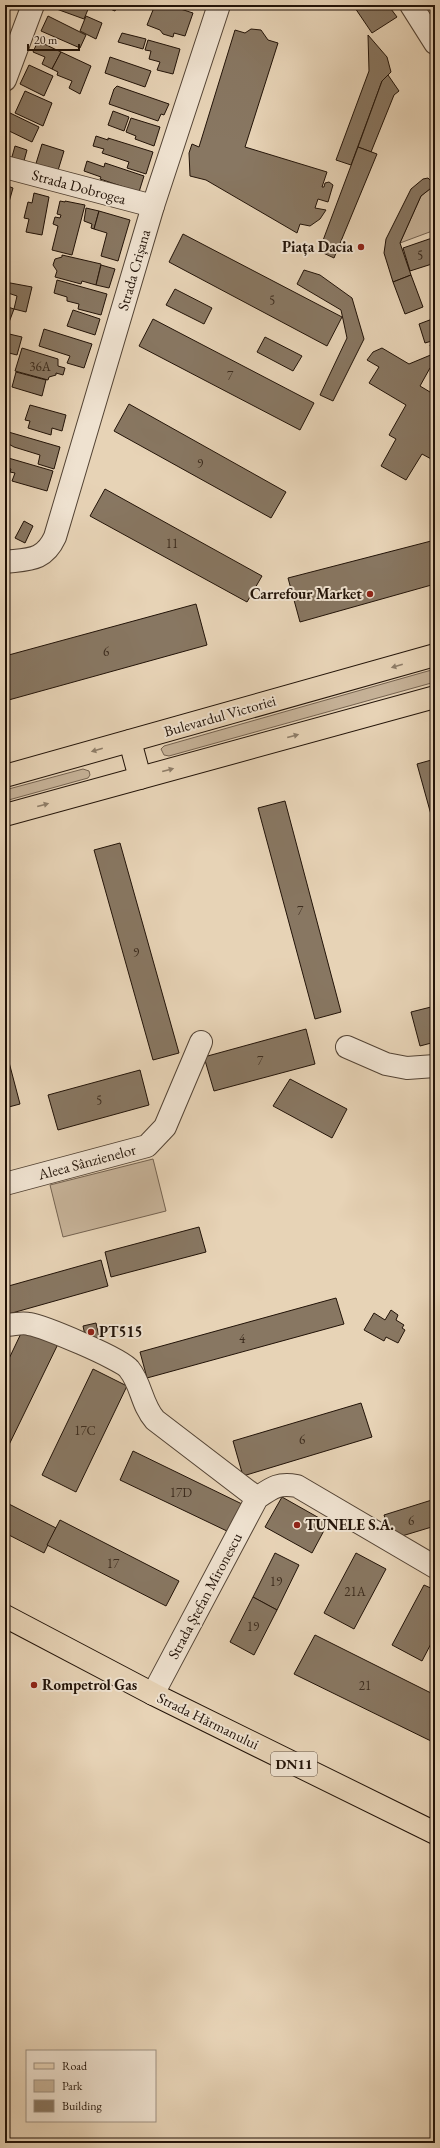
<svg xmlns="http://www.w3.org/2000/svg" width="440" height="2148" font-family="'EB Garamond',serif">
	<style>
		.green { fill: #c6b298; stroke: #746250 }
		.building { fill: #887762; stroke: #221308 }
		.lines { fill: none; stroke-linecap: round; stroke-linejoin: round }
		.minor-casing { stroke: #534334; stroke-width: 24 }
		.major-casing { stroke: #221308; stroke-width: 24 }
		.minor { stroke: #efe2d0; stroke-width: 22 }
		.major { stroke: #e7d3b6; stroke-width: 22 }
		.oneway { fill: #8e7d68 }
		.poi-dot { fill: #8f2418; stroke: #efe2d0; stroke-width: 1.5 }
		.labels { text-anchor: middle; stroke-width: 4; stroke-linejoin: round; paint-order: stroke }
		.number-label { font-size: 13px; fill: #3c2c1e }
		.shield { fill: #efe2d0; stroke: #605144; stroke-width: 1 }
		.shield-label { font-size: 14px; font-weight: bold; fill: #221308 }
		.street-label { font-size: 15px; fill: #221308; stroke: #efe2d0 }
		.poi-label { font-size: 15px; font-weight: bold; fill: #221308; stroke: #efe2d0; text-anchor: start }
	</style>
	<rect width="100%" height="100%" fill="#e7d3b6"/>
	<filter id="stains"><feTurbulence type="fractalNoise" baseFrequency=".005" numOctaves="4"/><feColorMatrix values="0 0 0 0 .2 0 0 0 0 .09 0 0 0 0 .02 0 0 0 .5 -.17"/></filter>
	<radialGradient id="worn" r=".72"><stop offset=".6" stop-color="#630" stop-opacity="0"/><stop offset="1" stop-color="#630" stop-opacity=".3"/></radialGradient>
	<!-- green -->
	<g class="green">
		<path d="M435 185V230L400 243 421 196Z"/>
		<path d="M435 669V682L169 756 164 755 161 749 164 746Z"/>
		<path d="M83 769 89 771 90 775 88 778 5 801V790Z"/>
		<path d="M153 1159 166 1211 63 1237 50 1185Z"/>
	</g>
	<!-- building -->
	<g class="building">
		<path d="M52 5H83L89 7 84 19 51 7Z"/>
		<path d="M101 5H118L115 11Z"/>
		<path d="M155 5H168L193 13 185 36 174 33 173 37 163 34 160 30 147 25Z"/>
		<path d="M353 5H388L397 17 372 33Z"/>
		<path d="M48 16 86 35 80 48 41 31Z"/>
		<path d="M86 16 102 23 96 39 80 31Z"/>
		<path d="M251 29 261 30 268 40 278 43 245 147 327 172 322 187H324L325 183 329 182 333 185 328 202 318 199 315 208 326 210 320 219 310 226 300 224 297 233 206 180 190 176 189 153 192 144 199 147 235 30 245 33Z"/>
		<path d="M122 33 146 39 143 49 118 42Z"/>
		<path d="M368 35 387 57 391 72 382 81 351 165 336 160 369 71Z"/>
		<path d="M148 40 180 49 173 74 157 70 160 62 149 59 151 51 145 50Z"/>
		<path d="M38 41 61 52 52 69 42 64 45 57 33 52Z"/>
		<path d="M61 52 91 66 80 94 69 88 72 81 57 75 58 72 52 69Z"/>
		<path d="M110 57 151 71 145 87 105 73Z"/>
		<path d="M29 65 53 76 44 96 20 84Z"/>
		<path d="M388 75 399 91 394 95 371 152 358 147 382 81Z"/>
		<path d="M117 86 169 104 164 115 161 114 158 121 109 104 114 89Z"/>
		<path d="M25 91 52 103 43 126 15 113Z"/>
		<path d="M113 111 129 117 124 131 108 125Z"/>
		<path d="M8 112 39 127 32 142 5 129V117Z"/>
		<path d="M131 118 160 127 154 146 135 139 136 136 126 132Z"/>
		<path d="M96 136 108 140V138L153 152 146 174 127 168 129 162 102 153 104 149 93 146Z"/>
		<path d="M42 144 64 151 56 177 34 170Z"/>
		<path d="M15 146 27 150 22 168 10 164Z"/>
		<path d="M358 147 377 154 334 258 319 251Z"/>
		<path d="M87 161 104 167 105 163 144 176 139 192 100 179 101 177 84 171Z"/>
		<path d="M428 178 435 185 421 196 400 243 411 275 393 282 384 253 386 239 411 189 423 179Z"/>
		<path d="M5 185 13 188 7 209 5 208Z"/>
		<path d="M34 193 49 197 42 235 26 232 29 219 24 218 28 202 32 203Z"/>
		<path d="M60 201 65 202V201L85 205 72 255 52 250 58 226 53 224 55 217 60 218 61 215 57 214Z"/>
		<path d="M86 208 99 211 94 229 91 228 92 224 84 221Z"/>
		<path d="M99 211 130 220 118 261 101 256 107 233 94 229Z"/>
		<path d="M183 234 342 317 327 346 169 262Z"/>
		<path d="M435 237V263L410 271 403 248Z"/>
		<path d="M62 255 101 264 96 285 82 281 81 284 55 277 57 271 53 265 55 259 62 257Z"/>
		<path d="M101 265 115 269 109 288 96 285Z"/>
		<path d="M304 270 320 275 352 298 364 339 333 401 320 395 347 338 341 310 297 284Z"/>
		<path d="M411 275 423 307 405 314 393 282Z"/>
		<path d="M57 280 107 294 101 315 78 309 79 304 67 301V297L54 293Z"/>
		<path d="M5 282 32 287 26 312 14 309 17 296 5 292Z"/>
		<path d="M175 289 212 308 204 324 166 305Z"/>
		<path d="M5 306 14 309 8 325 5 324Z"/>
		<path d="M73 310 100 319 95 335 67 326Z"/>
		<path d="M435 318V340L425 343 419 324Z"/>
		<path d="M153 319 314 403 300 430 139 346Z"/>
		<path d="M44 329 92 344 84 368 67 363 70 356 39 346Z"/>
		<path d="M5 333 22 337 17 355 5 352Z"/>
		<path d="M265 337 302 356 293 371 257 352Z"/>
		<path d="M435 342V371L430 368 420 386 435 395V457L433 460 422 454 406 480 381 466 396 439 389 435 406 405 369 383 379 367 367 360 373 352 382 348 409 364 433 354 430 345Z"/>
		<path d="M22 348 58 359V366L65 368 63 375 56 373V375L49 377 48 380 15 371Z"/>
		<path d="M16 372 46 380 42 396 12 387Z"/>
		<path d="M129 404 286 492 271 518 114 431Z"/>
		<path d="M30 405 66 415 62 431 52 428 51 435 28 428 30 421 25 420Z"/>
		<path d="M5 431 60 447 54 469 38 464 40 455 14 447 5 442Z"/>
		<path d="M5 457 53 471 47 491 12 481 15 473 10 472 11 469 5 467Z"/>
		<path d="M105 489 262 576 247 602 90 516Z"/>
		<path d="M24 521 33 526 25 543 15 538Z"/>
		<path d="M435 540V584L300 622 288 578Z"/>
		<path d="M196 604 207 645 5 701V656Z"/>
		<path d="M435 759V829L417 764Z"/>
		<path d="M285 801 341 1012 315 1019 258 808Z"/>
		<path d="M120 843 179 1053 153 1060 94 850Z"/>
		<path d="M435 1006V1042L420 1046 411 1012Z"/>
		<path d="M306 1029 315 1064 214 1091 204 1057Z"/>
		<path d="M5 1047 20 1104 5 1108Z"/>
		<path d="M140 1070 149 1105 58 1130 48 1095Z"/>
		<path d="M290 1079 347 1109 332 1138 273 1106Z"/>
		<path d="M199 1227 206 1252 111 1277 105 1252Z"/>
		<path d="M101 1260 108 1286 5 1315V1287Z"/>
		<path d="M336 1298 344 1324 147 1378 140 1352Z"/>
		<path d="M391 1310 398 1315 396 1320 404 1325 402 1328 405 1330 398 1343 386 1337 384 1341 364 1330 374 1313 385 1320Z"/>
		<path d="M96 1323 99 1337 86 1340 83 1326Z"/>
		<path d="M25 1325 59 1342 5 1453V1367Z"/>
		<path d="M93 1369 127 1386 76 1492 42 1475Z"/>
		<path d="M361 1403 372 1437 243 1476 233 1441Z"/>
		<path d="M133 1451 242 1504 229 1532 120 1480Z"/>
		<path d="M282 1497 328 1523 312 1553 265 1527Z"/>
		<path d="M435 1499V1526L392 1539 384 1515Z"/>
		<path d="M5 1502 56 1528 44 1553 5 1533Z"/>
		<path d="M60 1520 179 1581 166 1606 47 1545Z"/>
		<path d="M275 1553 299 1565 277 1610 253 1597Z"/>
		<path d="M356 1553 386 1569 354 1629 324 1613Z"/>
		<path d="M424 1585 435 1590V1636L422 1661 392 1645Z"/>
		<path d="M253 1597 277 1610 254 1655 230 1642Z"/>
		<path d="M315 1635 435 1695V1743L294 1674Z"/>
	</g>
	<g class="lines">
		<!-- minor casing -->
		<g class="minor-casing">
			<g id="minor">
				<path d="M411 5 435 43"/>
				<path d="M5 80 33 5"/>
				<path d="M5 167 153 206"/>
				<path d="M5 562C29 559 44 561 55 537L153 206 219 5"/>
				<path d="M347 1047 386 1064 407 1068 435 1066"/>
				<path d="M5 1184 147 1146 165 1127 201 1042"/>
				<path d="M5 1325C13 1325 22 1322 29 1324 43 1326 122 1359 129 1369 142 1385 141 1404 155 1420L257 1498"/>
				<path d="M153 1694 257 1498C273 1487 278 1483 297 1486L435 1567"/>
			</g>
		</g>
		<!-- major casing -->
		<g class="major-casing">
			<g id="major">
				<path d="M130 741 140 778"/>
				<path d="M5 776 435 655"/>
				<path d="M5 815 435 697"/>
				<path d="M5 1616 153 1694 435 1833"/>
			</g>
		</g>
		<!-- minor -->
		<use href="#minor" class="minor"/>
		<!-- major -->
		<use href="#major" class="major"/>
	</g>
	<!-- one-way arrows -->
	<defs><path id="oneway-solid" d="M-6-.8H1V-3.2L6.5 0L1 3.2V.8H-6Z"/></defs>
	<g class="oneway">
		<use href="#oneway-solid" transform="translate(397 666) rotate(164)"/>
		<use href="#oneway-solid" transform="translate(293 736) rotate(-15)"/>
		<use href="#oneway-solid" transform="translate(97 750) rotate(164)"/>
		<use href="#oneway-solid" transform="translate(168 770) rotate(-15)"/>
		<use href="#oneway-solid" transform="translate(43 805) rotate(-15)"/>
	</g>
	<!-- markers -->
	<g class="poi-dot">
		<circle cx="361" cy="247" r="4"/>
		<circle cx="370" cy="594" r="4"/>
		<circle cx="91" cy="1332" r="4"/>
		<circle cx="297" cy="1525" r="4"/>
		<circle cx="34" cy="1685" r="4"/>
	</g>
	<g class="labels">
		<!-- number labels -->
		<g class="number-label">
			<text x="420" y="260">5</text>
			<text x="272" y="305">5</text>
			<text x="40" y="371">36A</text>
			<text x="230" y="380">7</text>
			<text x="200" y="468">9</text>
			<text x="172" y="548">11</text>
			<text x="106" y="656">6</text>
			<text x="300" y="915">7</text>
			<text x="136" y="957">9</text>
			<text x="260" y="1065">7</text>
			<text x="99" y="1105">5</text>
			<text x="242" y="1343">4</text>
			<text x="85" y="1435">17C</text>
			<text x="302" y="1444">6</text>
			<text x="181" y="1497">17D</text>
			<text x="411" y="1525">6</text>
			<text x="113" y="1568">17</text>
			<text x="276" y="1586">19</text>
			<text x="355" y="1596">21A</text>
			<text x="253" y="1631">19</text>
			<text x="365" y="1690">21</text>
		</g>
		<!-- shield labels -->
		<rect class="shield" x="271" y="1752" width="46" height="24" rx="3"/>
		<g class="shield-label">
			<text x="294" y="1769">DN11</text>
		</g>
		<!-- street labels -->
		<g class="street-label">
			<text transform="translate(79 187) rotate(15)" y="5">Strada Dobrogea</text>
			<text transform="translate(134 270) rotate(-74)" y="5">Strada Crișana</text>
			<text transform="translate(220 716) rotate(-16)" y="5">Bulevardul Victoriei</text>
			<text transform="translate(87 1162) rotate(-15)" y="5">Aleea Sânzienelor</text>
			<text transform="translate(205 1596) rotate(-62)" y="5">Strada Ștefan Mironescu</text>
			<text transform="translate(208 1721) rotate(26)" y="5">Strada Hărmanului</text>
		</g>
		<!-- poi labels -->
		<g class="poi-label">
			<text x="353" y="252" text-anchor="end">Piața Dacia</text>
			<text x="362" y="599" text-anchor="end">Carrefour Market</text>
			<text x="99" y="1337">PT515</text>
			<text x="305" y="1530">TUNELE S.A.</text>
			<text x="42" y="1690">Rompetrol Gas</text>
		</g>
	</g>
	<!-- margin -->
	<rect width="440" height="2148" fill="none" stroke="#e7d3b6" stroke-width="20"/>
	<rect x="6" y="6" width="428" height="2136" fill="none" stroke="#221308" stroke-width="2"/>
	<rect x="10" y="10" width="420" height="2128" fill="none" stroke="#221308"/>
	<!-- legend -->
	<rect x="26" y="2050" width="130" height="72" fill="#efe2d0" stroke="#9d8f80"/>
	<rect x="34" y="2063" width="20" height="6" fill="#e7d3b6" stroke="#9d8f80"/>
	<text x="62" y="2070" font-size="12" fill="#221308">Road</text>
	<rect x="34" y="2080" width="20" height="12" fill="#c6b298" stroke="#9d8f80"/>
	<text x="62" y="2090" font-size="12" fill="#221308">Park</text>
	<rect x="34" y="2100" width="20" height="12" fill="#887762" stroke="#9d8f80"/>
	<text x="62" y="2110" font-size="12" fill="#221308">Building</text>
	<!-- scale -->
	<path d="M28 44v6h51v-6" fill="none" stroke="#221308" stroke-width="2"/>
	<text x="34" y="44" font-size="12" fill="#221308" stroke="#efe2d0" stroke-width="3" paint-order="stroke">20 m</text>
	<rect width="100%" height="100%" filter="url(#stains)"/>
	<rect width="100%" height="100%" fill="url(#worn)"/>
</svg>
